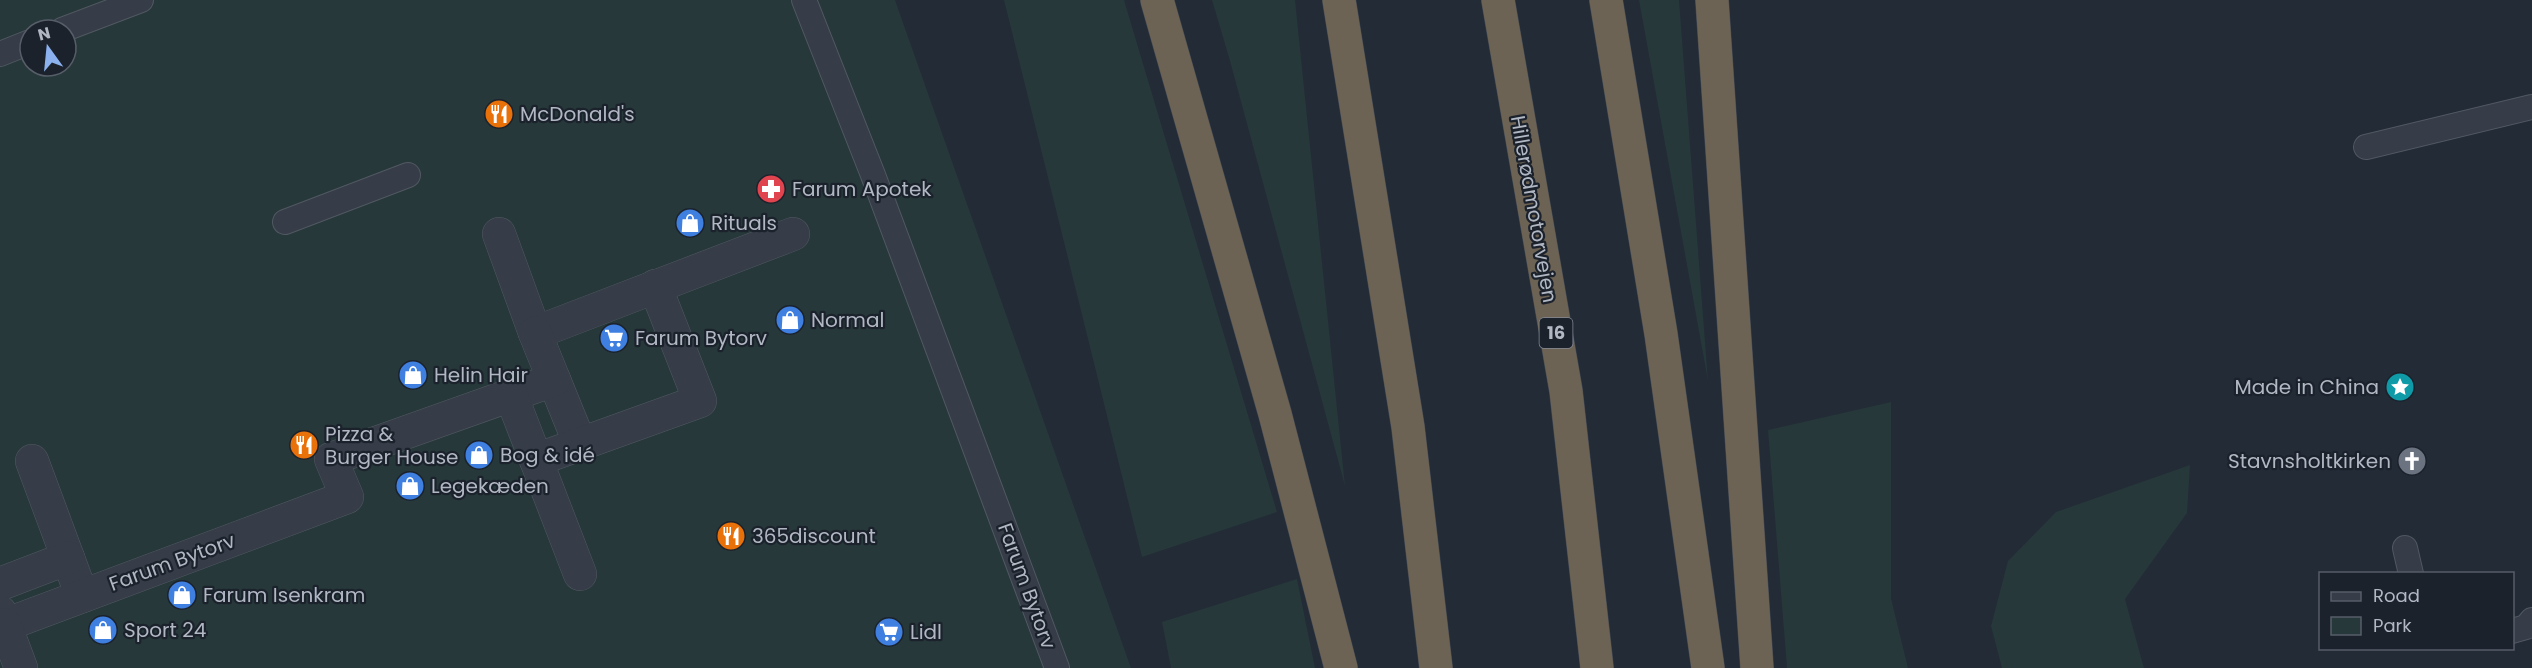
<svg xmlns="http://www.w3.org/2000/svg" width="2532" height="668" font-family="Poppins,sans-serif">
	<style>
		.green { fill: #263839; fill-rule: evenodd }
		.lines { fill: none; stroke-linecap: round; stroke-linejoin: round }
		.lane-casing { stroke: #515862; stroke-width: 26 }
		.street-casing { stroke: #515862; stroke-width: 34 }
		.highway-casing { stroke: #414852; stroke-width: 34 }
		.lane { stroke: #363d48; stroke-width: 24 }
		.street { stroke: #363d48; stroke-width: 33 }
		.highway { stroke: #6d6354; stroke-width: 33 }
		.labels { text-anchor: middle; stroke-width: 4.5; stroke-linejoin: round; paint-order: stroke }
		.shield { fill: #1b222c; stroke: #848b96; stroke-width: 1.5 }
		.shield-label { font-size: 18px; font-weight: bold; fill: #b1b8c4 }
		.poi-label { font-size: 20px; fill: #b1b8c4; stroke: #1b222c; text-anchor: start }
		.street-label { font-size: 20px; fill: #b1b8c4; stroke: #1b222c }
	</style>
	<rect width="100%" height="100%" fill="#232b37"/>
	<!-- green -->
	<g class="green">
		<path d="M0 0H895L1131 668H0ZM30 30H66V66H30Z"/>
		<path d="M1004 0H1124L1277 512 1142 557Z"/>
		<path d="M1212 0H1295L1345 486 1230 61Z"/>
		<path d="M1639 0H1679L1708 381Z"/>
		<path d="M1891 402V598L1908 668H1787L1768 430Z"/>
		<path d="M2190 465 2187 513 2125 599 2144 668H2002L1991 626 2008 561 2056 512Z"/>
		<path d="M1297 579 1315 668H1171L1162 622Z"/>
	</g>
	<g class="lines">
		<!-- lane casing -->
		<g class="lane-casing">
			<g id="lane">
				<path d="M804 0 873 175 1057 668"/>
				<path d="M62 30 141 0"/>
				<path d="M0 54 30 42"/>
				<path d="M2366 147 2532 107"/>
				<path d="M285 222 408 175"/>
				<path d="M2405 548 2411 574"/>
				<path d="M2512 631 2526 627 2532 620"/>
			</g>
		</g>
		<!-- street casing -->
		<g class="street-casing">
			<g id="street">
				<path d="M499 234 535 333 793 234"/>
				<path d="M554 380 580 444"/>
				<path d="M511 395 554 380 535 333"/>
				<path d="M536 460 700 401 655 286"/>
				<path d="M32 461 82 596"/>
				<path d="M0 584 68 558"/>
				<path d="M0 612 5 625 347 497 331 459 511 395 580 574"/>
				<path d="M5 625 21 668"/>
			</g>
		</g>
		<!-- highway casing -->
		<g class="highway-casing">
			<g id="highway">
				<path d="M1157 0 1275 414 1341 668"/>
				<path d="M1339 0 1408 427 1436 668"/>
				<path d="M1498 0 1566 391 1597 668"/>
				<path d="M1606 0 1661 334 1708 668"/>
				<path d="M1712 0 1757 668"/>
			</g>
		</g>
		<!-- lane -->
		<use href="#lane" class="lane"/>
		<!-- street -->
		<use href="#street" class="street"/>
		<!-- highway -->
		<use href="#highway" class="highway"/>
	</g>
	<!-- icons -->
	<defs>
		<g id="restaurant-disc" transform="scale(1.5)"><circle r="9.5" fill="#e8710a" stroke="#1b222c"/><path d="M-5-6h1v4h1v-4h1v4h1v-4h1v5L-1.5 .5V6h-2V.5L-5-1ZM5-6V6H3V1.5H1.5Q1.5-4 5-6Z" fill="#fff"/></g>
		<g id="pharmacy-disc" transform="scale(1.5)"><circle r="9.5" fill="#e0444e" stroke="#1b222c"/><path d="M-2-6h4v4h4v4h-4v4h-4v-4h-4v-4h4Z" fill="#fff"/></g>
		<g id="shop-disc" transform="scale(1.5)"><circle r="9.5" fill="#3f7fe0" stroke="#1b222c"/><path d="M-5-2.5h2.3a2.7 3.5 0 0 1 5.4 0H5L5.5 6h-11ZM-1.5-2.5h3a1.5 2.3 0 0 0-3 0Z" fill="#fff"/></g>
		<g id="supermarket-disc" transform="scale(1.5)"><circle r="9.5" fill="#3f7fe0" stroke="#1b222c"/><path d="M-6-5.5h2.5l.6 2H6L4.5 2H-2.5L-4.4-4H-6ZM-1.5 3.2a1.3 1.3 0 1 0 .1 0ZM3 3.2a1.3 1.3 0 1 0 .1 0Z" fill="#fff"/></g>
		<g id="sight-disc" transform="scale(1.5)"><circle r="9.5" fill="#0f9aa8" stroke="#1b222c"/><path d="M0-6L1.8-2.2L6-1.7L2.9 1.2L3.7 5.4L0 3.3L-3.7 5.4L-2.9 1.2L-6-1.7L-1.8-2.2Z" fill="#fff"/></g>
		<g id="church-disc" transform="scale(1.5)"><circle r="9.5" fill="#6b7280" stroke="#1b222c"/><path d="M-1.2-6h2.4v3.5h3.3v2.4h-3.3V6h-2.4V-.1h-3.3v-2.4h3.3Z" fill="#fff"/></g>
	</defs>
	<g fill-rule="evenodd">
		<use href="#restaurant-disc" x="499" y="114"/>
		<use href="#pharmacy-disc" x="771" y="189"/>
		<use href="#shop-disc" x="690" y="223"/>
		<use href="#shop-disc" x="790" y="320"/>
		<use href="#supermarket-disc" x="614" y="338"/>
		<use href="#shop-disc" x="413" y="375"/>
		<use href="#sight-disc" x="2400" y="387"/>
		<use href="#restaurant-disc" x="304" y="445"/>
		<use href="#shop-disc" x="479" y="455"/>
		<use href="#church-disc" x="2412" y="461"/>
		<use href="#shop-disc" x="410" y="486"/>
		<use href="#restaurant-disc" x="731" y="536"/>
		<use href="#shop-disc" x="182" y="595"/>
		<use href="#shop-disc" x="103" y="630"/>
		<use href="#supermarket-disc" x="889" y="632"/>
	</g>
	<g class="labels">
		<!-- shield labels -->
		<rect class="shield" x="1539.5" y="318" width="33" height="30" rx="4.5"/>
		<g class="shield-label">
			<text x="1556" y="339">16</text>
		</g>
		<!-- poi labels -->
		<g class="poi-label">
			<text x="520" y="121">McDonald's</text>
			<text x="792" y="196">Farum Apotek</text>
			<text x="711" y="230">Rituals</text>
			<text x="811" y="327">Normal</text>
			<text x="635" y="345">Farum Bytorv</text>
			<text x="434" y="382">Helin Hair</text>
			<text x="2379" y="394" text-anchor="end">Made in China</text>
			<text x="325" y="441">Pizza &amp;<tspan x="325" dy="23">Burger House</tspan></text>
			<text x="500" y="462">Bog &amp; idé</text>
			<text x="2391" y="468" text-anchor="end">Stavnsholtkirken</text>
			<text x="431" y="493">Legekæden</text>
			<text x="752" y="543">365discount</text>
			<text x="203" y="602">Farum Isenkram</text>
			<text x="124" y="637">Sport 24</text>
			<text x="910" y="639">Lidl</text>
		</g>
		<!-- street labels -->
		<g class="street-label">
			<text transform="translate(1534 209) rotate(80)" y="7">Hillerødmotorvejen</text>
			<text transform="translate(172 562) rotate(-20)" y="7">Farum Bytorv</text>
			<text transform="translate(1027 586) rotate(70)" y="7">Farum Bytorv</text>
		</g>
	</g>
	<!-- legend -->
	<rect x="2319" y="572" width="195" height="78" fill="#1b222c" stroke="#575e69" stroke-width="1.5"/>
	<rect x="2331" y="592" width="30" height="9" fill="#363d48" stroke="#575e69" stroke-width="1.5"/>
	<text x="2373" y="602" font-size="18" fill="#b1b8c4">Road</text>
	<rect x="2331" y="617" width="30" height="18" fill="#263839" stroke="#575e69" stroke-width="1.5"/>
	<text x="2373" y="632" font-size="18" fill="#b1b8c4">Park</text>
	<!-- north arrow -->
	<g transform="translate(48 48) rotate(345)"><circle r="28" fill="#1b222c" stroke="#575e69" stroke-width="1.5"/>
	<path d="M0-4.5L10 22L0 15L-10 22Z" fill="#8bb1ef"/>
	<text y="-9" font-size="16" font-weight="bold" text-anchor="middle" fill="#b1b8c4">N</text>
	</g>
</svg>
